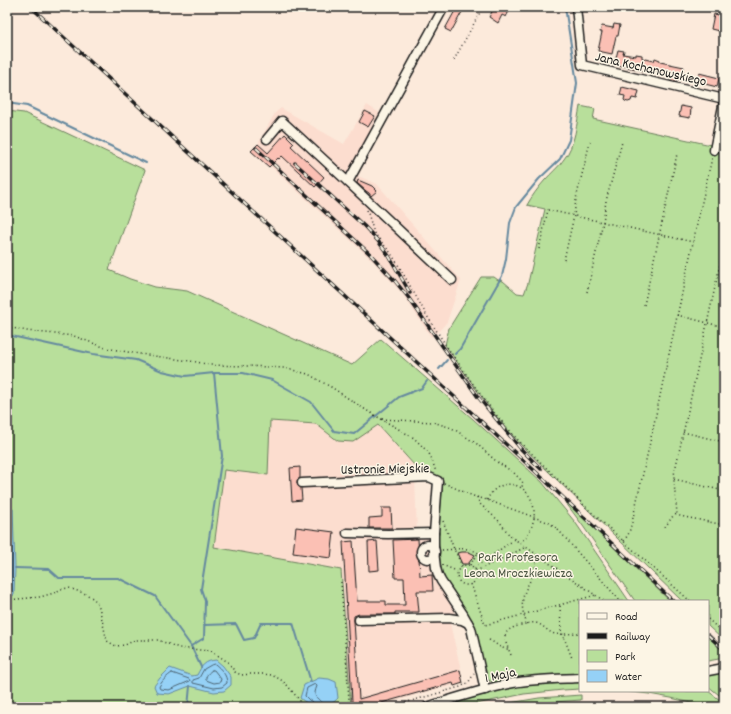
<svg xmlns="http://www.w3.org/2000/svg" width="731" height="714" font-family="Dekko,sans-serif">
	<style>
		.built { fill: #fcddcf }
		.green { fill: #b8df9b; stroke: #6a7e5c }
		.water { fill: #95d1f6; stroke: #65899f }
		.lines { fill: none; stroke-linecap: round; stroke-linejoin: round }
		.shore { stroke: #4c6473; stroke-width: 1 }
		.stream { stroke: #65899f; stroke-width: 2 }
		.building { fill: #fbc0b4; stroke: #1c1c1c }
		.minor-casing { stroke: #1c1c1c; stroke-width: 11 }
		.path { stroke: #1c1c1c; stroke-width: 1.5; stroke-dasharray: 1 3; stroke-linecap: butt }
		.minor { stroke: #fcf5e5; stroke-width: 8 }
		.rail-casing { stroke: #1c1c1c; stroke-width: 3.5 }
		.rail { stroke: #fcf5e5; stroke-width: 2; stroke-dasharray: 6; stroke-linecap: butt }
		.labels { text-anchor: middle; stroke-width: 3; stroke-linejoin: round; paint-order: stroke }
		.street-label { font-size: 14px; fill: #1c1c1c; stroke: #fcf5e5 }
		.park-label { font-size: 14px; fill: #4b5642; stroke: #fcf5e5 }
	</style>
	<rect width="100%" height="100%" fill="#fceadb"/>
	<filter id="ink" filterUnits="userSpaceOnUse"><feTurbulence type="fractalNoise" baseFrequency=".025" numOctaves="2"/><feDisplacementMap in="SourceGraphic" scale="8" xChannelSelector="R" yChannelSelector="G"/><feConvolveMatrix kernelMatrix="1 2 1 2 8 2 1 2 1" color-interpolation-filters="sRGB"/></filter>
	<g filter="url(#ink)">
		<!-- built -->
		<g class="built">
			<path d="M367 105 388 118 358 176 377 184 461 280 447 322 438 332 431 337 402 293 373 261 254 151 275 113 281 108 344 144Z"/>
			<path d="M270 421 317 424 338 441 378 425 415 466V478L417 534H432L433 572 436 581 453 606 455 610 453 614 448 615 461 670 463 683 444 688 443 687 376 707H351L341 570 214 548 224 470Z"/>
		</g>
		<!-- green -->
		<g class="green">
			<path d="M580 106 595 109 593 119 711 145 710 150 724 153V641L708 626V601H682L519 443 491 410 445 345 449 328 481 277H494L498 280 503 281 517 293 524 294 528 283 545 209 527 205C532 196 538 188 545 180 551 173 559 167 564 159 575 146 577 122 580 106Z"/>
			<path d="M7 111 24 113 145 170 109 270 130 279 155 287 187 291 352 365 381 339 473 419 542 482 575 522 629 601H580V673C551 675 523 677 495 683L488 680 485 674 473 626 446 583 442 575 440 561 438 536 443 481 438 476 415 466 378 425 353 442 338 441 316 424 270 421 268 475 224 470 214 547 341 570 351 707H7Z"/>
			<path d="M566 503H567L670 601H635L583 526Z"/>
			<path d="M708 637 724 652V658L708 661Z"/>
			<path d="M724 672V699L708 686V675Z"/>
			<path d="M580 682V689L563 690 524 694 481 703 465 707H439C463 700 488 691 513 687 535 683 558 683 580 682Z"/>
			<path d="M624 691H708L724 703V707H708L671 698 649 694Z"/>
			<path d="M581 695V700L541 703 510 707H486L539 698Z"/>
		</g>
		<!-- water -->
		<g class="water">
			<path d="M13 509 15 568 14 595 7 596V510Z"/>
			<path d="M216 660 223 666 231 677V685L224 691 214 692 190 686 169 694 157 693 154 686 160 678 170 668 192 676 197 675C202 665 205 661 216 660Z"/>
			<path d="M319 678 329 679 336 682 338 698C336 700 333 703 331 704 319 709 309 706 300 698L304 685Z"/>
		</g>
		<g class="lines">
			<!-- shore -->
			<g class="shore">
				<path d="M7 514 9 516 10 590 9 591 7 592"/>
				<path d="M215 664C221 669 227 675 227 683L222 687 214 688 193 683V680L199 678 204 669 211 665Z"/>
				<path d="M212 670H214L221 679 220 682 214 683 206 680C205 676 209 672 212 670Z"/>
				<path d="M172 673 189 679 190 681 169 690 160 689 159 687C161 682 167 676 172 673Z"/>
				<path d="M315 707 314 703 309 700 305 696 307 688 315 684 317 686C313 696 315 697 323 703V707"/>
			</g>
			<!-- stream -->
			<g class="stream">
				<path d="M7 103 27 106 146 163"/>
				<path d="M7 335 93 354 136 360 162 371 185 376 214 373H243L272 380 311 402 334 431 354 434 399 397 422 388 427 381"/>
				<path d="M455 354 460 349 502 276 506 259 510 223 516 207 539 179 560 159 569 140 577 83 565 7"/>
				<path d="M439 369 447 360"/>
				<path d="M15 568 49 569 59 578H118L155 596 191 646"/>
				<path d="M204 625 236 624 244 640 254 638 261 623H293L311 682"/>
				<path d="M201 667 191 646 204 638 205 601 201 589 222 456 214 373"/>
				<path d="M188 707 190 686"/>
			</g>
		</g>
		<!-- building -->
		<g class="building">
			<path d="M457 7 463 10 451 32 445 29Z"/>
			<path d="M494 7H502L509 11 506 17 502 15 498 23 489 17 493 10Z"/>
			<path d="M714 14 724 16V26L720 25 719 31 711 29Z"/>
			<path d="M614 24 620 25 618 36H616L612 54 598 51 602 32H600L602 26 613 28Z"/>
			<path d="M618 50 624 51 623 54 636 56V54L642 55V58L654 61 655 58 660 60V62L684 67 681 80 677 79 676 81 670 80 671 76 657 73 658 71 646 68 645 71 618 65 619 62H615Z"/>
			<path d="M699 73 719 78 717 87 697 82Z"/>
			<path d="M622 87 639 91 637 99 632 98 631 101 628 102 625 101 624 100 625 96 620 95Z"/>
			<path d="M681 106 691 108 690 118 679 116Z"/>
			<path d="M365 111 375 116 368 127 359 122Z"/>
			<path d="M285 134 294 143 291 146 324 177 315 187 282 156 279 159 278 158 269 167 251 151 258 144 268 153Z"/>
			<path d="M358 180 372 186 377 191 371 196 369 193 366 191 357 183Z"/>
			<path d="M300 467V478L297 480V483L298 486 301 488 302 500 292 501 290 468Z"/>
			<path d="M382 508H391L392 528H369V518L382 517Z"/>
			<path d="M296 527 334 532 331 558 293 553Z"/>
			<path d="M418 539 420 576 432 575 433 591H417L419 612H395V614H359L354 616V621L359 699 460 670 463 683 454 686 453 683 367 707H354L352 701 343 542 353 541 357 601H386V605H405L404 578H395L393 540Z"/>
			<path d="M377 541 379 570 369 571 368 542Z"/>
			<path d="M462 552H469L475 555 468 564H462L457 553Z"/>
		</g>
		<g class="lines">
			<!-- minor casing -->
			<g class="minor-casing">
				<g id="minor">
					<path d="M576 7 582 65 724 99"/>
					<path d="M267 139 282 121 348 182 444 7"/>
					<path d="M714 150 724 101"/>
					<path d="M348 182 452 280"/>
					<path d="M302 483 429 477 438 481 434 533V551L436 568 438 575 441 581 463 614 471 628 485 690"/>
					<path d="M347 533 388 534 434 533"/>
					<circle cx="428" cy="552" r="7"/>
					<path d="M359 620 449 618 462 620 468 623"/>
					<path d="M708 671 724 668"/>
					<path d="M427 707C455 698 483 689 513 683 535 679 558 679 580 678"/>
				</g>
			</g>
			<!-- path -->
			<g class="path">
				<path d="M454 60 483 7"/>
				<path d="M367 210 374 233 390 252 396 261 427 316 449 350 483 398 498 417 517 439 589 510 690 601"/>
				<path d="M724 246 674 475V483L677 513 680 516 724 525"/>
				<path d="M539 249 548 210 693 242"/>
				<path d="M564 260 574 216 576 199 590 142"/>
				<path d="M587 292 603 222 606 201 622 142"/>
				<path d="M644 305 677 154"/>
				<path d="M677 315 724 327"/>
				<path d="M7 327 27 331 74 336 106 348 133 353 197 362 210 365 249 366 284 368 308 374 331 387 369 412 414 438 428 452 431 457 436 472"/>
				<path d="M382 419 433 422 452 428 477 444 497 462 513 472 521 480 523 483 522 487"/>
				<path d="M683 432 724 442"/>
				<path d="M674 479 724 491"/>
				<path d="M444 483 473 496 487 500 550 523 556 528 561 533 620 601"/>
				<path d="M477 497 478 500 480 504 500 522 510 536 604 601"/>
				<path d="M487 500C499 474 531 482 534 510 534 514 535 518 533 522 531 531 526 537 520 543"/>
				<path d="M443 521 454 549 462 566"/>
				<path d="M665 527 673 516 677 514"/>
				<path d="M624 541 629 533 632 522C660 401 684 279 712 158"/>
				<path d="M442 550C465 549 473 544 490 564"/>
				<circle cx="467" cy="575" r="10"/>
				<path d="M442 565 457 571"/>
				<path d="M470 565 478 553"/>
				<path d="M474 568 515 539"/>
				<path d="M476 571 526 547"/>
				<path d="M341 582 349 700 347 707"/>
				<path d="M471 584 485 625 596 595"/>
				<path d="M7 600 40 597 54 593 61 589 69 588 86 594 94 599 99 607 107 641 116 646 125 645 135 640H158L179 648 211 651 228 662 235 672 241 675 251 674H263L271 675 280 679 287 685 305 707"/>
				<path d="M560 606 561 630 572 658"/>
				<path d="M708 619 724 634"/>
				<path d="M527 624C524 616 521 608 523 599 524 590 530 582 534 573 536 568 536 561 537 555"/>
				<path d="M489 640C496 643 500 649 508 649"/>
				<path d="M511 655C503 637 500 631 521 625 526 624 531 622 536 623 544 625 547 632 555 634 563 635 572 633 580 633"/>
				<path d="M390 707 460 687 468 683 474 674"/>
			</g>
			<!-- minor -->
			<use href="#minor" class="minor"/>
			<!-- rail casing -->
			<g class="rail-casing">
				<g id="rail">
					<path d="M31 7 536 472 673 601"/>
					<path d="M256 148 370 254 395 281 408 297 478 397 520 448 541 469"/>
					<path d="M295 163 364 226 378 241 389 256 410 293"/>
					<path d="M708 635 724 650"/>
				</g>
			</g>
			<!-- rail -->
			<use href="#rail" class="rail"/>
		</g>
	</g>
	<g class="labels">
		<!-- street labels -->
		<g class="street-label">
			<text transform="translate(651 68) rotate(13)" y="5">Jana Kochanowskiego</text>
			<text transform="translate(385 468) rotate(-1)" y="5">Ustronie Miejskie</text>
			<text transform="translate(500 674) rotate(-12)" y="5">1 Maja</text>
		</g>
		<!-- park labels -->
		<g class="park-label">
			<text x="518" y="561">Park Profesora<tspan x="518" dy="16">Leona Mroczkiewicza</tspan></text>
		</g>
	</g>
	<!-- margin -->
	<rect width="731" height="714" fill="none" stroke="#fcf5e5" stroke-width="24"/>
	<rect x="12" y="12" width="707" height="690" fill="none" stroke="#1c1c1c" stroke-width="1.5" filter="url(#ink)"/>
	<!-- legend -->
	<rect x="579" y="600" width="130" height="92" fill="#fcf5e5" stroke="#a29e95"/>
	<rect x="587" y="613" width="20" height="6" fill="#fcf5e5" stroke="#a29e95"/>
	<text x="615" y="620" font-size="12" fill="#1c1c1c">Road</text>
	<rect x="587" y="633" width="20" height="6" fill="#1c1c1c" stroke="#a29e95"/>
	<text x="615" y="640" font-size="12" fill="#1c1c1c">Railway</text>
	<rect x="587" y="650" width="20" height="12" fill="#b8df9b" stroke="#a29e95"/>
	<text x="615" y="660" font-size="12" fill="#1c1c1c">Park</text>
	<rect x="587" y="670" width="20" height="12" fill="#95d1f6" stroke="#a29e95"/>
	<text x="615" y="680" font-size="12" fill="#1c1c1c">Water</text>
</svg>
